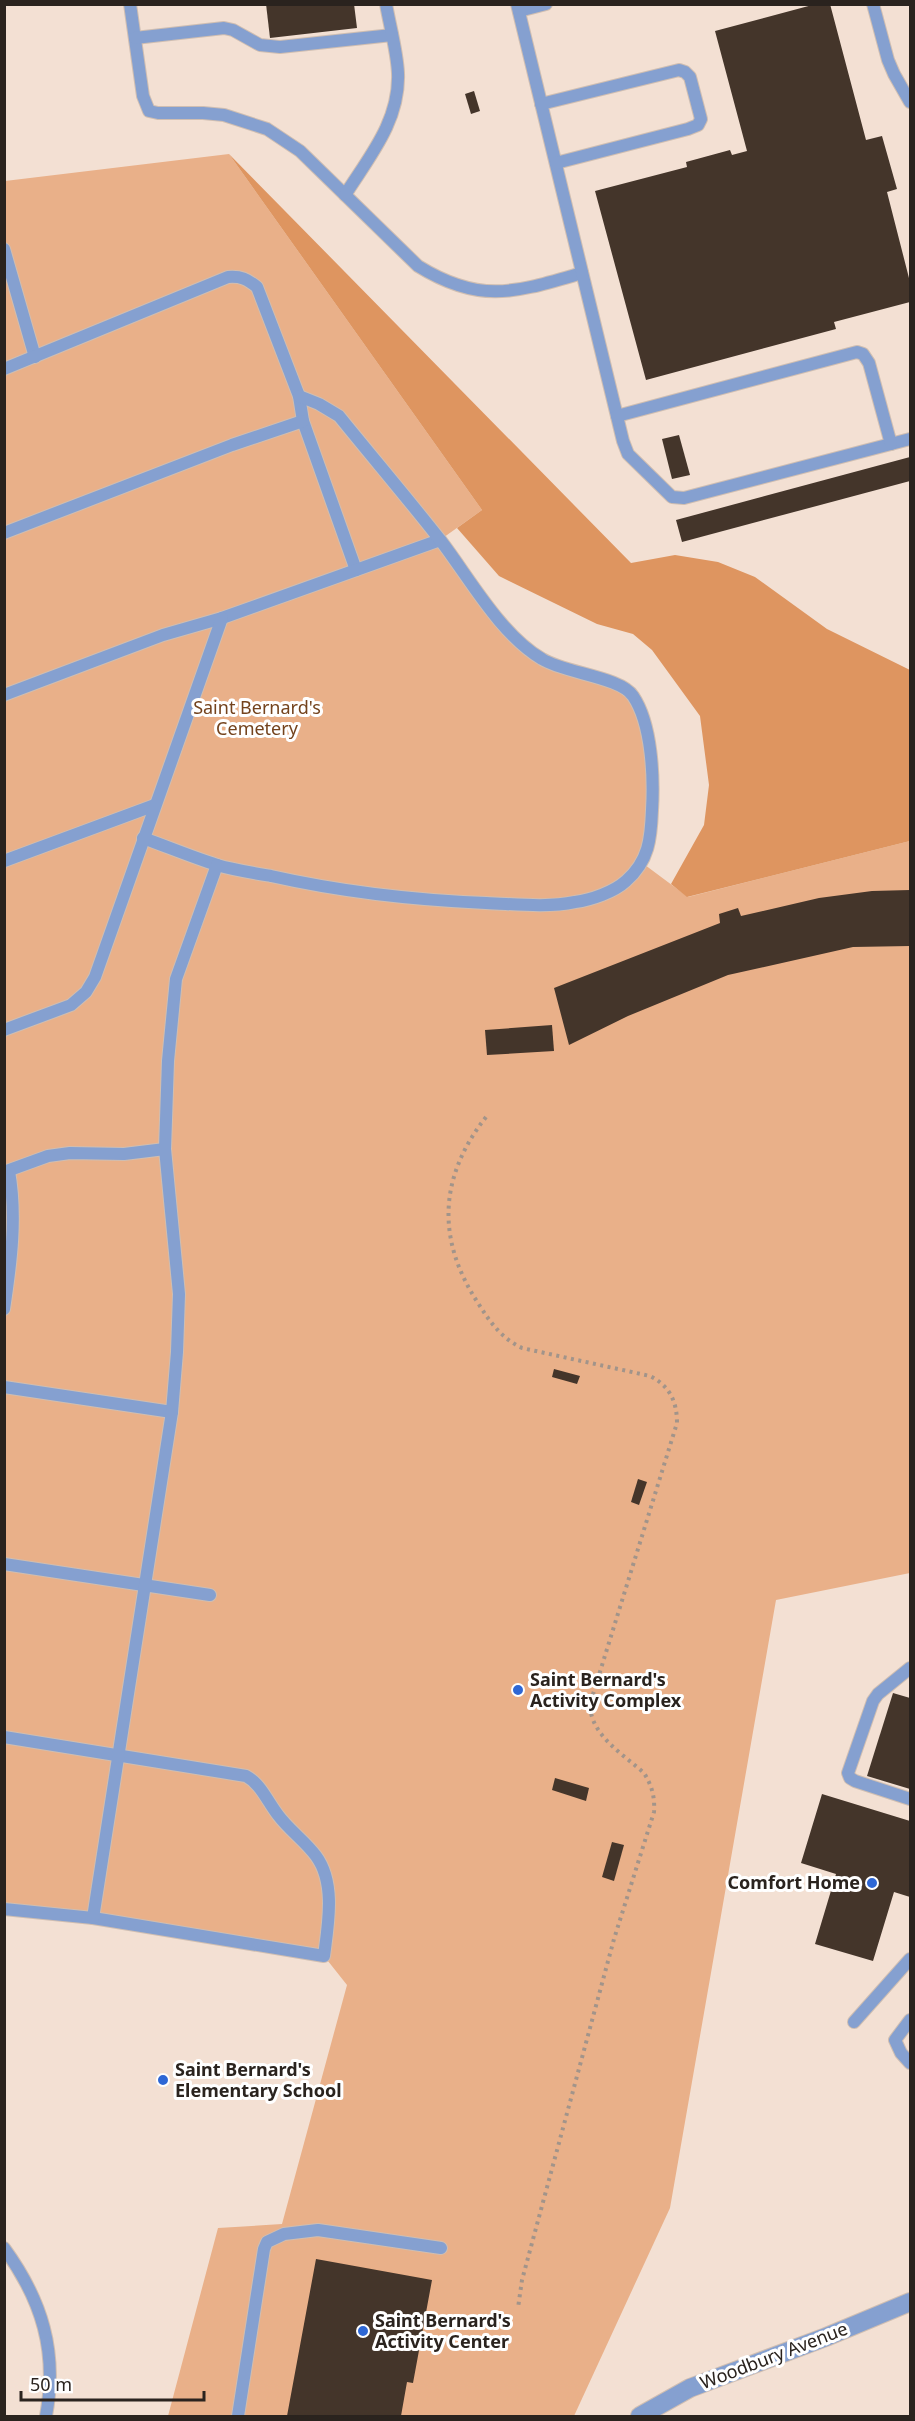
<svg xmlns="http://www.w3.org/2000/svg" width="915" height="2421" font-family="'Noto Sans',sans-serif">
	<style>
		.green { fill: #e9b089 }
		.forest { fill: #de9560 }
		.building { fill: #44352a }
		.lines { fill: none; stroke-linecap: round; stroke-linejoin: round }
		.lane-casing { stroke: #cfbeb2; stroke-width: 14 }
		.street-casing { stroke: #cfbeb2; stroke-width: 20 }
		.path { stroke: #a2948a; stroke-width: 4; stroke-dasharray: 3 4.5; stroke-linecap: butt }
		.lane { stroke: #85a0d0; stroke-width: 12 }
		.street { stroke: #85a0d0; stroke-width: 18 }
		.poi-dot { fill: #2e67d5; stroke: #fff; stroke-width: 2 }
		.labels { text-anchor: middle; stroke-width: 6; stroke-linejoin: round; paint-order: stroke }
		.park-label { font-size: 18px; fill: #74431d; stroke: #fff }
		.poi-label { font-size: 18px; font-weight: bold; fill: #2a231e; stroke: #fff; text-anchor: start }
		.street-label { font-size: 18px; fill: #2a231e; stroke: #fff }
	</style>
	<rect width="100%" height="100%" fill="#f3e0d3"/>
	<!-- green -->
	<path class="green" d="M229 154 482 510 440 540 507 630 542 659 626 688 643 720 653 794 641 862 688 897 910 841V1573L776 1600 670 2208 574 2416H168L218 2228 282 2224 347 1985 324 1956 5 1909V181Z"/>
	<!-- forest -->
	<path class="forest" d="M229 154 631 563 675 555 718 562 755 577 827 629 910 670V841L687 897 671 884 704 825 709 785 700 716 652 650 633 634 597 624 499 576 457 528 482 510Z"/>
	<!-- building -->
	<g class="building">
		<path d="M266 4H354L357 28 270 38Z"/>
		<path d="M816 4H830L866 140 882 136 897 189 887 192 910 282V302L834 322 836 329 646 380 595 191 687 167 686 162 730 150 732 155 747 151 715 31Z"/>
		<path d="M474 91 480 111 471 114 465 94Z"/>
		<path d="M679 435 690 475 672 479 662 439Z"/>
		<path d="M910 457V481L682 542 676 520Z"/>
		<path d="M910 890V946L853 947 728 975 628 1016 569 1045 554 988 720 923 719 914 738 908 741 916 819 898 872 891Z"/>
		<path d="M552 1025 554 1051 487 1055 485 1030Z"/>
		<path d="M554 1369 580 1376 577 1384 552 1377Z"/>
		<path d="M638 1479 647 1482 639 1505 631 1502Z"/>
		<path d="M893 1693 910 1698V1789L867 1776Z"/>
		<path d="M555 1778 589 1788 586 1801 552 1790Z"/>
		<path d="M822 1794 910 1821V1897L894 1892 873 1961 815 1944 836 1874 801 1863Z"/>
		<path d="M612 1842 624 1845 614 1881 602 1877Z"/>
		<path d="M316 2259 432 2280 413 2383 407 2382 401 2416H287Z"/>
	</g>
	<g class="lines">
		<!-- lane casing -->
		<g class="lane-casing">
			<g id="lane">
				<path d="M130 4 143 96 149 111 158 113H203L224 115 267 129 300 151 418 266C481 305 516 292 582 273"/>
				<path d="M517 4 623 441 628 454 672 497 684 498 910 439"/>
				<path d="M873 4 888 60 894 74 910 102"/>
				<path d="M519 11 546 4"/>
				<path d="M135 38 224 28 233 30 260 45 280 47 392 35"/>
				<path d="M541 104 679 70 685 72 690 77 701 119 698 125 688 129 556 163"/>
				<path d="M345 195C369 157 400 121 398 73 397 51 390 27 386 4"/>
				<path d="M4 249 35 357"/>
				<path d="M4 369 228 277C241 276 247 279 257 287L299 396 303 421 356 570"/>
				<path d="M617 416 857 352 863 354 869 363 891 444"/>
				<path d="M4 533 232 445 303 421"/>
				<path d="M4 695 163 635 222 618 440 540"/>
				<path d="M143 838C168 847 192 857 217 865 234 870 253 873 271 876 342 892 414 900 486 903 515 904 546 908 575 902 591 900 614 892 626 881 649 861 651 838 652 810 654 778 652 724 633 696 621 677 564 673 542 659 500 634 470 579 441 541 408 499 373 458 339 416L319 404 299 396"/>
				<path d="M4 861 155 805"/>
				<path d="M4 1030 71 1005 86 992 95 977 222 618"/>
				<path d="M4 1172 48 1156 70 1153 124 1154 165 1149"/>
				<path d="M4 1309C11 1263 17 1217 9 1171"/>
				<path d="M4 1387 172 1412"/>
				<path d="M4 1564 210 1595"/>
				<path d="M910 1668 878 1694 873 1701 848 1773 850 1778 855 1781 910 1799"/>
				<path d="M4 1737 246 1776C261 1784 267 1801 278 1815 289 1830 305 1841 316 1856 336 1883 328 1925 324 1956L93 1918 4 1909"/>
				<path d="M93 1918 172 1412 177 1352 179 1294 165 1149 168 1061 176 979 217 865"/>
				<path d="M910 2020 895 2040 901 2053 910 2063"/>
				<path d="M854 2022 910 1959"/>
				<path d="M4 2248C42 2300 58 2352 46 2416"/>
				<path d="M238 2416 264 2249 267 2242 284 2234 318 2230 441 2248"/>
			</g>
		</g>
		<!-- street casing -->
		<g class="street-casing">
			<path id="street" d="M640 2416 690 2388 826 2337 910 2302"/>
		</g>
		<!-- path -->
		<path class="path" d="M486 1117C439 1177 436 1239 478 1303 490 1322 501 1338 522 1348L650 1376C670 1386 677 1402 677 1423L590 1704C590 1735 623 1754 644 1773 652 1786 655 1797 654 1812L614 1939 522 2280 518 2308"/>
		<!-- lane -->
		<use href="#lane" class="lane"/>
		<!-- street -->
		<use href="#street" class="street"/>
	</g>
	<!-- markers -->
	<g class="poi-dot">
		<circle cx="518" cy="1690" r="6"/>
		<circle cx="872" cy="1883" r="6"/>
		<circle cx="163" cy="2080" r="6"/>
		<circle cx="363" cy="2331" r="6"/>
	</g>
	<g class="labels">
		<!-- park labels -->
		<g class="park-label">
			<text x="257" y="714">Saint Bernard's<tspan x="257" dy="21">Cemetery</tspan></text>
		</g>
		<!-- poi labels -->
		<g class="poi-label">
			<text x="530" y="1686">Saint Bernard's<tspan x="530" dy="21">Activity Complex</tspan></text>
			<text x="860" y="1889" text-anchor="end">Comfort Home</text>
			<text x="175" y="2076">Saint Bernard's<tspan x="175" dy="21">Elementary School</tspan></text>
			<text x="375" y="2327">Saint Bernard's<tspan x="375" dy="21">Activity Center</tspan></text>
		</g>
		<!-- street labels -->
		<g class="street-label">
			<text transform="translate(774 2356) rotate(-21)" y="6">Woodbury Avenue</text>
		</g>
	</g>
	<!-- border -->
	<rect width="915" height="2421" fill="none" stroke="#2a231e" stroke-width="12"/>
	<!-- scale -->
	<path d="M21 2391v9h183v-9" fill="none" stroke="#2a231e" stroke-width="3"/>
	<text x="30" y="2391" font-size="18" fill="#2a231e" stroke="#ffffff" stroke-width="4.5" paint-order="stroke">50 m</text>
</svg>
